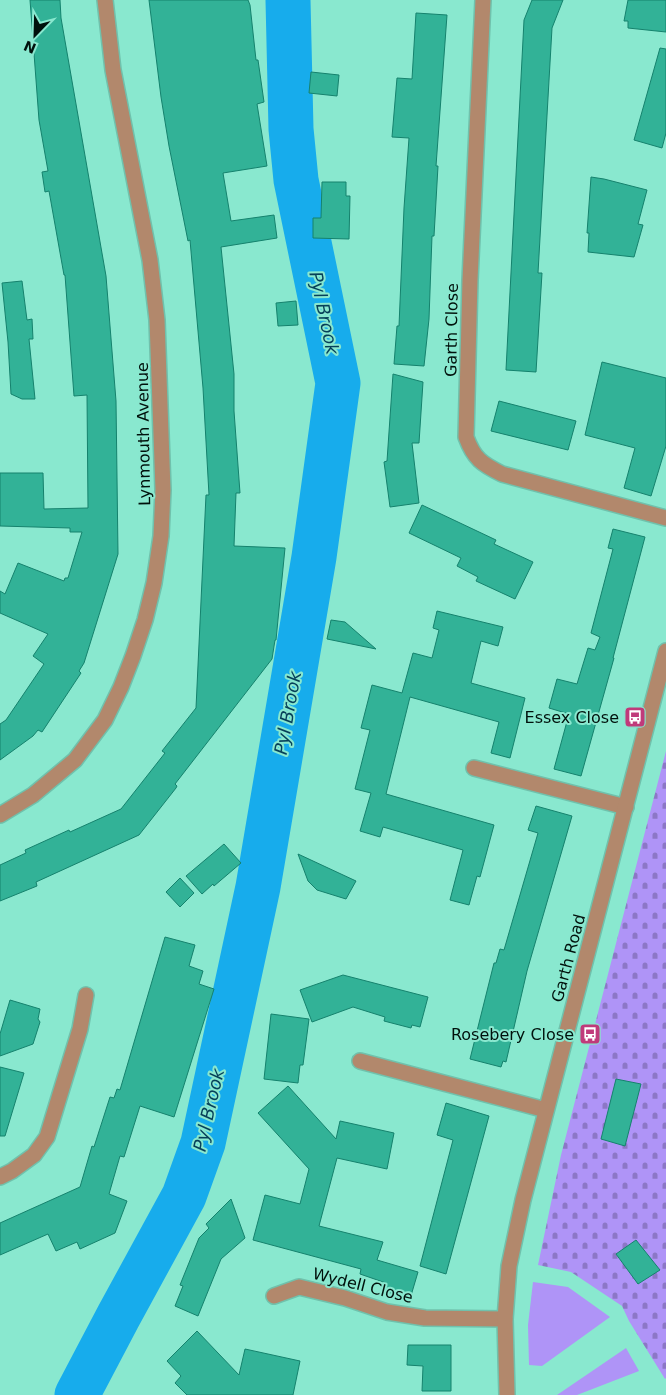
<svg xmlns="http://www.w3.org/2000/svg" width="666" height="1395" font-family="'DejaVu Sans',sans-serif">
	<style>
		.green { fill: #af94f7 }
		.cemetery { fill: url(#cemetery-stones) }
		.lines { fill: none; stroke-linecap: round; stroke-linejoin: round }
		.river { stroke: #17acec; stroke-width: 45 }
		.building { fill: #32b297; stroke: #15826d }
		.minor-casing { stroke: #70c1ac; stroke-width: 18 }
		.minor { stroke: #b2886c; stroke-width: 15 }
		.labels { text-anchor: middle; stroke-width: 4; stroke-linejoin: round; paint-order: stroke }
		.street-label { font-size: 16px; fill: #00110c; stroke: #89e8cf }
		.poi-label { font-size: 16px; fill: #00110c; stroke: #89e8cf; text-anchor: end }
		.water-label { font-size: 18px; font-style: italic; fill: #063f59; stroke: #89e8cf }
	</style>
	<defs>
		<pattern id="cemetery-stones" width="16" height="16" patternUnits="userSpaceOnUse" patternTransform="scale(1.25)"><rect width="16" height="16" fill="#af94f7"/><path d="M2 7V4a2 2 0 0 1 4 0v3zM10 15v-3a2 2 0 0 1 4 0v3z" fill="#8c77c6"/></pattern>
	</defs>
	<rect width="100%" height="100%" fill="#89e8cf"/>
	<!-- green -->
	<g class="green">
		<path d="M533 1282 568 1287 610 1317 542 1366 529 1365 528 1325Z"/>
		<path d="M626 1348 639 1371 577 1395H557Z"/>
	</g>
	<!-- cemetery -->
	<path class="cemetery" d="M666 751V1378L665 1379 629 1321 622 1306 571 1272 538 1265 561 1155Z"/>
	<g class="lines">
		<!-- river -->
		<path class="river" d="M77 1395 118 1317 184 1196 203 1143 258 887 314 557 338 383 296 180 291 129 288 0"/>
	</g>
	<!-- building -->
	<g class="building">
		<path d="M30 0H60L61 18 106 276 116 401 118 554 84 663 79 671 81 673 42 732 38 730 33 736 0 760V724L6 720 44 664 33 656 48 634 0 613V591L5 594 18 563 64 581 65 578H68L82 532H70V528L0 526V473H43L44 509 88 508 87 395 74 396 65 275H64L49 191 45 192 42 172 48 171 39 120Z"/>
		<path d="M149 0H248L250 5 256 60H258L264 102 257 104 267 166 223 173 231 221 274 215 277 238 221 247 234 374V411L240 493H236L234 546 285 548 276 640H275L272 659 175 784 177 786 176 788 139 835 36 882 37 886 0 901V865L26 853 25 850 69 830 70 832 121 809 165 753 162 751 196 708 206 495H209L203 388 190 240 188 241 169 146 161 97Z"/>
		<path d="M532 0H563L552 28 538 273H542L536 372 506 370 524 20Z"/>
		<path d="M628 0H666V32L628 28V21H624Z"/>
		<path d="M416 13 447 15 436 166H438L434 236H432L429 319 424 366 394 364 397 326H399L404 208 409 138 392 137 397 78 412 79Z"/>
		<path d="M660 48 666 49V133L662 148 634 140Z"/>
		<path d="M311 72 339 75 337 96 309 93Z"/>
		<path d="M591 177 604 179 647 190 638 224 643 225 634 257 588 252 589 233H587Z"/>
		<path d="M322 182H346V196H350L349 239 313 238V218H321Z"/>
		<path d="M22 281 27 320 32 319 33 339H29L35 399H22L11 394 8 342 2 283Z"/>
		<path d="M296 301 298 325 278 326 276 303Z"/>
		<path d="M602 362 666 378V446L651 496 624 488 635 448 585 435Z"/>
		<path d="M393 374 423 382 419 443H412L419 503 390 507 384 462 387 461Z"/>
		<path d="M499 401 576 421 568 450 491 431Z"/>
		<path d="M422 505 496 540 494 544 533 562 515 599 476 581 478 577 457 566 461 558 409 533Z"/>
		<path d="M613 529 645 537 613 658H614L581 776 554 769 569 714 549 708 557 679 577 684 588 648 595 650 600 637 591 633 613 549 608 548Z"/>
		<path d="M437 611 503 627 498 646 481 641 471 683 525 698 510 758 491 753 499 722 410 697 386 794 494 825 480 877 477 876 469 905 450 900 463 850 383 827 380 837 360 831 371 793 355 789 370 730 361 728 372 685 402 693 413 653 432 658 439 630 433 628Z"/>
		<path d="M331 620 345 622 376 649 327 639Z"/>
		<path d="M536 806 572 816 527 971 506 1062 503 1061 501 1067 470 1059 494 963H496L500 949 504 950 538 833 528 830Z"/>
		<path d="M224 844 241 863 214 886 213 884 202 894 186 876Z"/>
		<path d="M298 854 356 881 346 899 317 890 308 881Z"/>
		<path d="M180 878 194 893 180 907 166 892Z"/>
		<path d="M165 937 195 945 189 966 203 971 199 984 214 989 174 1117 140 1106 124 1157 120 1156 109 1194 127 1201 115 1233 80 1249 77 1242 56 1251 48 1234 0 1255V1223L80 1187 92 1146 94 1147 110 1097 114 1098 117 1089 120 1090Z"/>
		<path d="M343 975 428 997 420 1027 412 1025 411 1028 384 1021 385 1017 353 1007 312 1022 300 990Z"/>
		<path d="M10 1000 40 1009 38 1019 40 1022 33 1044 0 1056V1034Z"/>
		<path d="M271 1014 309 1019 303 1065H300L298 1083 264 1079Z"/>
		<path d="M0 1067 24 1073 5 1136H0Z"/>
		<path d="M616 1079 641 1084 625 1146 601 1139Z"/>
		<path d="M288 1086 336 1139 340 1121 394 1133 387 1169 337 1158 319 1226 383 1242 377 1260 418 1272 410 1299 384 1291 386 1283 360 1274 361 1269 253 1240 265 1195 300 1204 309 1169 258 1113Z"/>
		<path d="M446 1103 489 1116 446 1274 420 1266 453 1140 437 1135Z"/>
		<path d="M231 1199 245 1238 221 1259 198 1316 175 1306 183 1286 180 1285 199 1238 209 1228 206 1224Z"/>
		<path d="M636 1240 660 1270 638 1284 616 1254Z"/>
		<path d="M197 1331 239 1375 245 1349 300 1361 293 1395H187L175 1383 181 1376 167 1361Z"/>
		<path d="M408 1345H451V1391H422L423 1366 407 1365Z"/>
	</g>
	<g class="lines">
		<!-- minor casing -->
		<g class="minor-casing">
			<g id="minor">
				<path d="M483 0 470 280 466 437C474 459 482 464 502 474L666 518"/>
				<path d="M474 768 626 807"/>
				<path d="M0 815 33 795 75 760 105 720 121 687 133 656 145 620 154 583 161 536 163 490 157 320 150 260 113 70 105 0"/>
				<path d="M360 1061 546 1110"/>
				<path d="M0 1177 12 1171 34 1155 47 1137 80 1029 86 995"/>
				<path d="M274 1296 299 1287 345 1298 387 1312 425 1318 505 1319"/>
				<path d="M507 1395 505 1319 509 1266 523 1200 666 651"/>
			</g>
		</g>
		<!-- minor -->
		<use href="#minor" class="minor"/>
	</g>
	<!-- icons -->
	<defs>
		<g id="bus-square" transform="scale(1.125)"><rect x="-9" y="-9" width="18" height="18" rx="4" fill="#c03a7a" stroke="#89e8cf"/><path d="M-5-6H5V4H4V6H2V4H-2V6H-4V4H-5ZM-3.5-4V0h7V-4ZM-3.5 1.2v1.5H-2V1.2ZM2 1.2v1.5H3.5V1.2Z" fill="#fff"/></g>
	</defs>
	<g fill-rule="evenodd">
		<use href="#bus-square" x="635" y="717"/>
		<use href="#bus-square" x="590" y="1034"/>
	</g>
	<g class="labels">
		<!-- street labels -->
		<g class="street-label">
			<text transform="translate(451 330) rotate(-89)" y="6">Garth Close</text>
			<text transform="translate(143 434) rotate(-91)" y="6">Lynmouth Avenue</text>
			<text transform="translate(568 958) rotate(-75)" y="6">Garth Road</text>
			<text transform="translate(363 1285) rotate(14)" y="6">Wydell Close</text>
		</g>
		<!-- poi labels -->
		<g class="poi-label">
			<text x="619" y="723">Essex Close</text>
			<text x="574" y="1040">Rosebery Close</text>
		</g>
		<!-- water labels -->
		<g class="water-label">
			<text transform="translate(324 313) rotate(78)" y="6">Pyl Brook</text>
			<text transform="translate(288 713) rotate(-80)" y="6">Pyl Brook</text>
			<text transform="translate(209 1110) rotate(-77)" y="6">Pyl Brook</text>
		</g>
	</g>
	<!-- north arrow -->
	<g transform="translate(35 35) rotate(203)" stroke="#89e8cf" stroke-width="4" paint-order="stroke">
	<path d="M0-4L9 19L0 12L-9 19Z" fill="#00110c"/>
	<text y="-8" font-size="14" font-weight="bold" text-anchor="middle" fill="#00110c">N</text>
	</g>
</svg>
